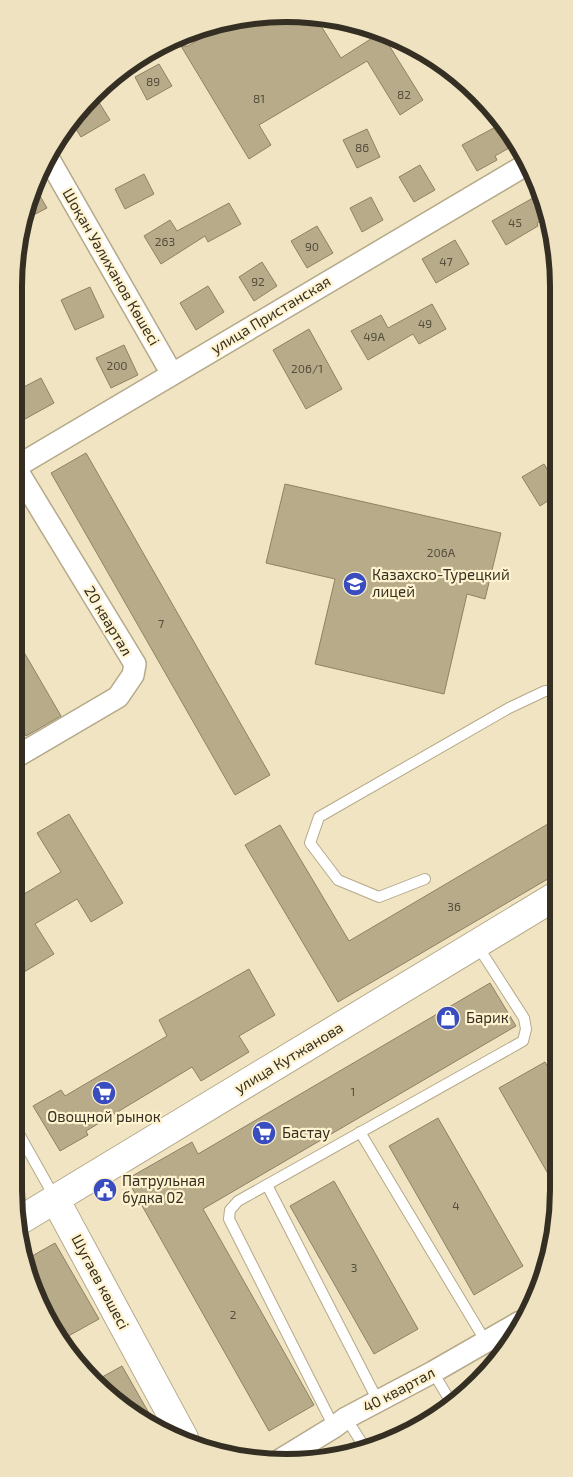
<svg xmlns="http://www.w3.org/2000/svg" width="573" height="1477" font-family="'Exo 2',sans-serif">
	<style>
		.building { fill: #b7ab8a; stroke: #8e8263 }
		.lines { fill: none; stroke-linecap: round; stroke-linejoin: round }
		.lane-casing { stroke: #b5a989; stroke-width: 12 }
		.street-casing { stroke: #b5a989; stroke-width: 24 }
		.secondary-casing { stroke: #b5a989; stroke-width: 30 }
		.lane { stroke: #fff; stroke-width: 10 }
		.street { stroke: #fff; stroke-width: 21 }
		.secondary { stroke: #fff; stroke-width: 28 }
		.labels { text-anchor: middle; stroke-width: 4.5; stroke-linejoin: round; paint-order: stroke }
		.number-label { font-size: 12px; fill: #554e3c }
		.street-label { font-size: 15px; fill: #342f22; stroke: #fef2cf }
		.poi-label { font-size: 15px; fill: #342f22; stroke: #fef2cf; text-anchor: start }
		.rim { fill: none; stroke: #342f22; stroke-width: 6 }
	</style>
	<rect width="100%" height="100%" fill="#f1e4c2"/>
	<!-- building -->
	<g class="building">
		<path d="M251 16 318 21 341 58 380 33 382 34 423 100 400 115 367 61 259 125 271 145 249 159 181 46H188L221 26Z"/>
		<path d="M159 64 172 86 147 100 135 77Z"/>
		<path d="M97 99 110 120 81 137 70 120 89 104Z"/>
		<path d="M503 123 516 144 495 156 497 160 477 171 462 145Z"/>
		<path d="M367 129 380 157 357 168 343 140Z"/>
		<path d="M420 165 435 190 414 202 399 177Z"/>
		<path d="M144 174 154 194 125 209 115 189Z"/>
		<path d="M36 189 47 208 22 221 23 216Z"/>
		<path d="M540 194 547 218 537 223 538 226 506 245 492 221Z"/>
		<path d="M371 197 383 220 362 232 350 208Z"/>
		<path d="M229 203 241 224 208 242 205 236 161 264 144 236 170 220 177 231Z"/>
		<path d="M317 226 333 253 307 268 291 241Z"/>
		<path d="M455 240 469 264 436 283 422 259Z"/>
		<path d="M262 262 277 286 254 301 239 277Z"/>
		<path d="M208 286 224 312 196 330 180 303Z"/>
		<path d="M90 287 104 317 75 330 61 300Z"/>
		<path d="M432 304 446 329 419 344 413 334 368 360 351 331 381 315 388 328Z"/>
		<path d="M309 329 342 389 306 409 273 350Z"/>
		<path d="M124 345 138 375 111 388 96 358Z"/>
		<path d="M41 378 54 403 25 419 14 397V392Z"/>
		<path d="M86 453 270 775 235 795 51 473Z"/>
		<path d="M544 464 557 486V495L540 506 522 477Z"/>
		<path d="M285 484 501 533 485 599 467 594 444 694 315 664 335 579 266 563Z"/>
		<path d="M14 635 61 716 26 736 14 715Z"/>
		<path d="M69 814 123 903 91 922 77 899 35 924 54 954 19 975 14 967V900L61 872 37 833Z"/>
		<path d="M558 818V873L338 1002 245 845 280 825 349 941Z"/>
		<path d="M249 969 275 1015 239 1036 249 1052 201 1081 192 1067 86 1131 88 1135 60 1151 33 1106 61 1090 65 1096 167 1036 159 1020Z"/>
		<path d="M490 983 516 1026 203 1209 314 1405 269 1431 127 1179 192 1142 198 1154Z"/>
		<path d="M545 1062 559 1087V1193L499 1088Z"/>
		<path d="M438 1118 523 1266 474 1295 389 1146Z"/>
		<path d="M334 1181 418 1329 374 1354 290 1206Z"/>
		<path d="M55 1243 99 1319 63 1339 28 1278 25 1260Z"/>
		<path d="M122 1366 158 1429 150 1427 95 1381Z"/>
	</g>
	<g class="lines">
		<!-- lane casing -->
		<g class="lane-casing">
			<g id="lane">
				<path d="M425 879 379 897 338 880 310 843 319 817 509 708 545 691H558"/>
				<path d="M14 1125 55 1198"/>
				<path d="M360 1132 486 1342"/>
				<path d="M267 1185 378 1401"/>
				<path d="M433 1372 452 1404"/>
				<path d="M346 1418 365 1448"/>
				<path d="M334 1427 229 1219 230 1210 238 1201 523 1041 526 1029 524 1018 477 945"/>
			</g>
		</g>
		<!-- street casing -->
		<g class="street-casing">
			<g id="street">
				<path d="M50 161 172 374"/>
				<path d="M14 468 529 163"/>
				<path d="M14 758 118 697 133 675 135 664 15 467"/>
				<path d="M280 1460 334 1427 346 1418 433 1372 520 1322"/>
			</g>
		</g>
		<!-- secondary casing -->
		<g class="secondary-casing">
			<g id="secondary">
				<path d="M55 1199 184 1438"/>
				<path d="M19 1221 559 894"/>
			</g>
		</g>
		<!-- lane -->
		<use href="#lane" class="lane"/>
		<!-- street -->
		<use href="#street" class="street"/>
		<!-- secondary -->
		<use href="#secondary" class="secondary"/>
	</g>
	<!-- icons -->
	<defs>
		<g id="school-disc" transform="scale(1.25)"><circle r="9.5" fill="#394dbf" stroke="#fef2cf"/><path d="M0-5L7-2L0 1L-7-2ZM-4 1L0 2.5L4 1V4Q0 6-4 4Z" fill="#fff"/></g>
		<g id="shop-disc" transform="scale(1.25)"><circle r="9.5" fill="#394dbf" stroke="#fef2cf"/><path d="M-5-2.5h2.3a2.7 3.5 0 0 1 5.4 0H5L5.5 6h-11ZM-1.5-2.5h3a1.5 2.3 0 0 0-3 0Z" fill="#fff"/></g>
		<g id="supermarket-disc" transform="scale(1.25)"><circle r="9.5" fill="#394dbf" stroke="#fef2cf"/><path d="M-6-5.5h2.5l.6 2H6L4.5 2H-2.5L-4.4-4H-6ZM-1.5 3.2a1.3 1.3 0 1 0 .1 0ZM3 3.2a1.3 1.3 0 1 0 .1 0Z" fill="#fff"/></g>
		<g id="civic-disc" transform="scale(1.25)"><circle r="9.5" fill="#394dbf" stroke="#fef2cf"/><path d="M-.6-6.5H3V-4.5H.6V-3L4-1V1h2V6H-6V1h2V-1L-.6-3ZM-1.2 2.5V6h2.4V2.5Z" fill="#fff"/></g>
	</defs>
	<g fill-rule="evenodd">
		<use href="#school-disc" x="355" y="584"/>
		<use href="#shop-disc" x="448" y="1018"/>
		<use href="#supermarket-disc" x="104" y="1093"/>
		<use href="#supermarket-disc" x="264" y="1133"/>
		<use href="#civic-disc" x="105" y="1190"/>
	</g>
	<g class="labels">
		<!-- number labels -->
		<g class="number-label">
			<text x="153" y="86">89</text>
			<text x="404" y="99">82</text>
			<text x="259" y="103">81</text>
			<text x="362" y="152">86</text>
			<text x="515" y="227">45</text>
			<text x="165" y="246">263</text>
			<text x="312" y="251">90</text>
			<text x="446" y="266">47</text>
			<text x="258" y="286">92</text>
			<text x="425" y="328">49</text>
			<text x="374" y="341">49А</text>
			<text x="117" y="370">200</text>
			<text x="307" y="373">206/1</text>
			<text x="441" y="557">206А</text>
			<text x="161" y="628">7</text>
			<text x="454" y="911">36</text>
			<text x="353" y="1096">1</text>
			<text x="456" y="1210">4</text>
			<text x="354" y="1272">3</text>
			<text x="233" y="1319">2</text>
		</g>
		<!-- street labels -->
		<g class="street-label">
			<text transform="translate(111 267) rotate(60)" y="5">Шоқан Уәлиханов Көшесі</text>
			<text transform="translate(271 315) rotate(-31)" y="5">улица Пристанская</text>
			<text transform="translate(108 621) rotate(59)" y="5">20 квартал</text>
			<text transform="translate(289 1058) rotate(-31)" y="5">улица Кутжанова</text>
			<text transform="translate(100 1282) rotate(62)" y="5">Шугаев көшесі</text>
			<text transform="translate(399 1390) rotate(-28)" y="5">40 квартал</text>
		</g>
		<!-- poi labels -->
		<g class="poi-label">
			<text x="372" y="580">Казахско-Турецкий<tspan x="372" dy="17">лицей</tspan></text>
			<text x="466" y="1023">Барик</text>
			<text x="104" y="1122" text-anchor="middle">Овощной рынок</text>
			<text x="282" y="1138">Бастау</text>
			<text x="122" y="1186">Патрульная<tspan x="122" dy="17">будка 02</tspan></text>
		</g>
	</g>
	<!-- crop -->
	<path d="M0 0H573V1477H0ZM286 22H286A264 264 0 0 1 550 286V1190A264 264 0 0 1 286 1454H286A264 264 0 0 1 22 1190V286A264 264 0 0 1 286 22Z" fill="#eee2c1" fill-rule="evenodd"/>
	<path class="rim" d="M286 22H286A264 264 0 0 1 550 286V1190A264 264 0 0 1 286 1454H286A264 264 0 0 1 22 1190V286A264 264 0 0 1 286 22Z"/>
</svg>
